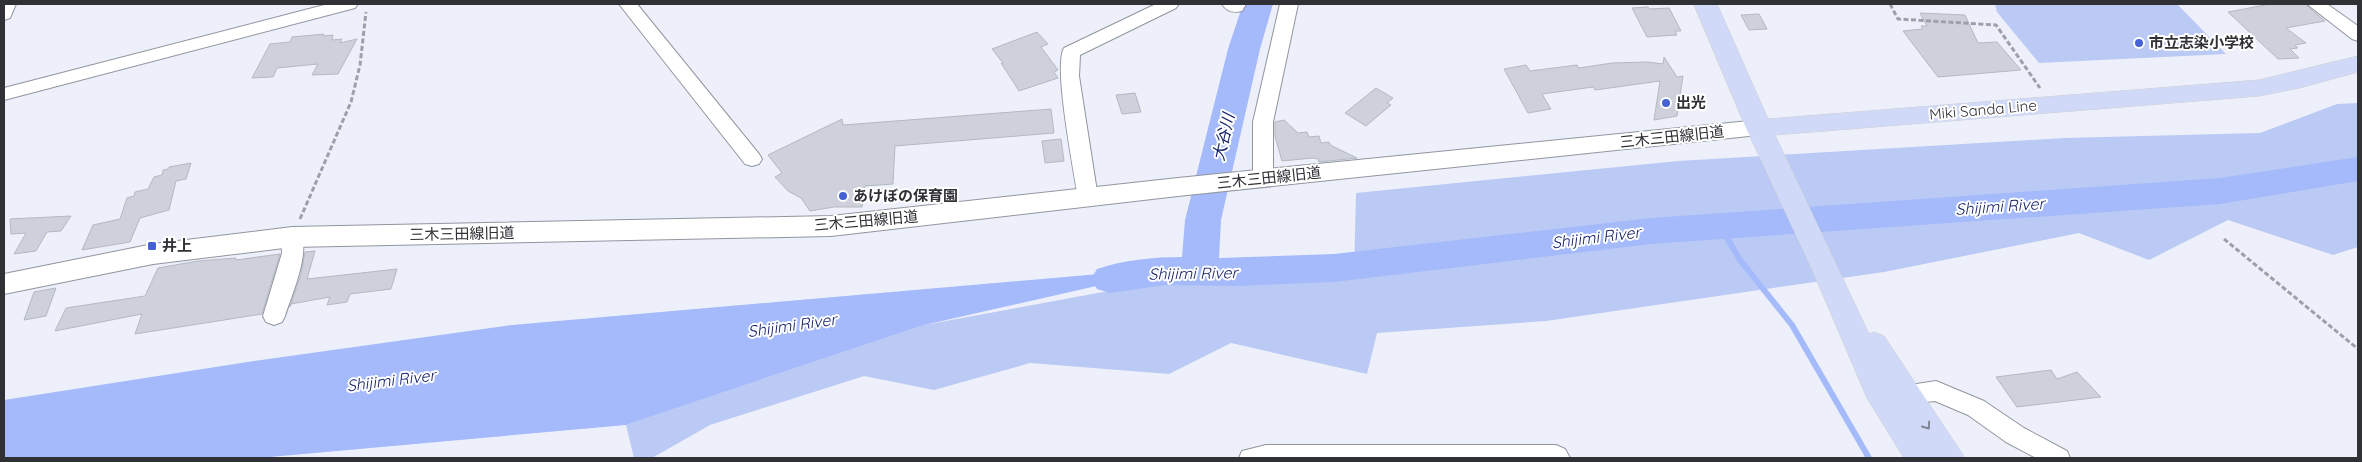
<svg xmlns="http://www.w3.org/2000/svg" width="2362" height="462" font-family="Quicksand,'Noto Sans JP',sans-serif">
	<style>
		.green { fill: #bbcaf4 }
		.water { fill: #a4bafa }
		.lines { fill: none; stroke-linecap: round; stroke-linejoin: round }
		.stream { stroke: #a4bafa; stroke-width: 6 }
		.river { fill: #a4bafa; fill-rule: evenodd }
		.building { fill: #ced1db; stroke: #b4b8c1 }
		.minor-casing { stroke: #91959e; stroke-width: 2 }
		.tertiary-casing { stroke: #91959e; stroke-width: 2 }
		.primary-casing { stroke: #cdcecf; stroke-width: 1 }
		.path { stroke: #9ea0a8; stroke-width: 3; stroke-dasharray: 5 2.5; stroke-linecap: butt }
		.minor { fill: #fff; fill-rule: evenodd }
		.tertiary { fill: #fff; fill-rule: evenodd }
		.primary { fill: #d0daf8; fill-rule: evenodd }
		.oneway { stroke: #808696 }
		.poi-dot { fill: #4561d4; stroke: #fff; stroke-width: 2 }
		.labels { text-anchor: middle; stroke-width: 4; stroke-linejoin: round; paint-order: stroke }
		.poi-label { font-size: 15px; font-weight: bold; fill: #303135; stroke: #fff; text-anchor: start }
		.street-label { font-size: 15px; fill: #303135; stroke: #fff }
		.water-label { font-size: 16px; font-style: italic; fill: #152168; stroke: #fff }
	</style>
	<rect width="100%" height="100%" fill="#edf0fa"/>
	<!-- green -->
	<g class="green">
		<path d="M1995 4H2177L2226 54 2039 63 1997 12Z"/>
		<path d="M2358 103V247L2333 255 2228 220 2149 260 2079 233 1884 272 1546 321 1377 333 1367 374 1231 343 1169 374 1030 363 934 390 864 376 710 425 652 458H634L626 425 924 325 1136 286 1354 272 1356 193 1678 161 2065 138 2260 133 2337 104Z"/>
	</g>
	<!-- water -->
	<path class="water" d="M1180 267 924 325 626 425 259 458H4V400L254 361 512 325Z"/>
	<g class="lines">
		<!-- stream -->
		<path class="stream" d="M1720 226 1740 260 1792 325 1869 458"/>
		<!-- river -->
		<path class="river" d="M1243 4H1273L1260 49 1221 220 1219 258 1334 254 1651 218 2220 178 2358 157V181L2220 204 1651 244 1334 282 1236 286 1166 285 1110 293 1097 289 1091 279 1097 269C1123 260 1154 257 1182 257L1185 220 1228 49Z"/>
	</g>
	<!-- building -->
	<g class="building">
		<path d="M2270 4H2305L2325 21 2286 28 2306 43 2295 45 2298 48 2290 49 2299 58 2278 59 2228 12Z"/>
		<path d="M1648 7 1650 9 1669 8 1681 31H1675L1677 35 1647 37 1632 8Z"/>
		<path d="M1920 13 1965 15 1978 43 1997 42 2021 70 1938 77 1903 31 1923 29 1921 26H1927Z"/>
		<path d="M1759 14 1767 29 1749 30 1741 15Z"/>
		<path d="M1037 32 1048 44 1041 47 1058 70 1054 72 1058 78 1019 91 1001 63H1003L992 49Z"/>
		<path d="M324 34 323 36 333 35 332 40 342 39 340 43 357 39 338 74 312 75 318 64 277 68 273 77 252 78 270 44 290 42 292 37Z"/>
		<path d="M1664 57 1677 77 1683 76 1677 116 1654 120 1660 81 1595 90 1593 87 1542 94 1551 109 1528 113 1504 69 1526 65 1530 71 1577 65 1579 68 1612 63 1648 62 1663 64Z"/>
		<path d="M1376 88 1393 98 1387 103 1391 105 1366 126 1345 113Z"/>
		<path d="M1135 93 1141 112 1122 114 1116 95Z"/>
		<path d="M1051 109 1054 133 895 146 893 184 865 186 862 207H834L810 211 801 198 788 191 775 177 782 173 768 155 842 119 843 125Z"/>
		<path d="M1284 120 1298 133 1307 132 1309 137 1319 136 1321 143 1329 142 1330 145 1357 158 1319 162 1318 159 1313 158 1282 161 1275 136V122Z"/>
		<path d="M1061 139 1064 161 1045 163 1042 141Z"/>
		<path d="M191 163 186 179 176 181 169 210 140 218 130 242 82 250 93 225 120 219 127 198 134 196 135 192 148 189 154 177 162 175 163 170 168 169 169 167Z"/>
		<path d="M71 216 61 231 47 232 36 251 14 254 26 233 11 234 10 219Z"/>
		<path d="M315 251 307 279 397 269 391 289 350 294 347 302 327 305 330 297 291 304 290 307 301 274 305 252Z"/>
		<path d="M280 254 262 314 135 334 142 314 55 331 66 308 145 296 158 268 198 261 236 258V260Z"/>
		<path d="M56 288 46 316 24 320 34 292Z"/>
		<path d="M2051 370 2057 379 2077 372 2101 397 2017 407 1996 377Z"/>
	</g>
	<g class="lines">
		<!-- minor casing -->
		<g class="minor-casing">
			<g id="minor">
				<path d="M4 4H16L10 18 4 20Z"/>
				<path d="M328 4H358L355 8 4 100V88Z"/>
				<path d="M619 4H637L759 154 762 159 759 164 752 166 745 164Z"/>
				<path d="M1156 4H1179L1176 8 1080 55 1079 76 1098 198 1095 203 1088 206 1081 203 1078 198C1074 171 1053 66 1064 48Z"/>
				<path d="M1222 4H1246L1242 11C1234 13 1227 12 1222 4Z"/>
				<path d="M1280 4H1298L1273 122V179L1270 184 1263 186 1256 184 1253 179V122Z"/>
				<path d="M2307 4H2327L2358 26V41L2352 39Z"/>
				<path d="M292 229 300 231C311 252 292 294 285 316L282 322 274 325 266 322 263 316 282 253 281 237 284 231Z"/>
				<path d="M1936 381 1984 401 2024 428 2067 451 2070 458H2036L2006 442 1968 415 1935 401 1892 406 1884 403 1880 396 1884 389Z"/>
				<path d="M1266 445H1556L1565 449 1570 458H1239L1242 451Z"/>
			</g>
		</g>
		<!-- tertiary casing -->
		<g class="tertiary-casing">
			<path id="tertiary" d="M1759 120 1768 122 1771 128 1768 134 1178 196 831 236 292 247 153 264 4 294V274L153 244 292 227 831 216 1178 178Z"/>
		</g>
		<!-- primary casing -->
		<g class="primary-casing">
			<path id="primary" d="M1694 4H1717L1768 119 2259 80 2358 56V72L2299 88 2259 96 1775 135 1869 334 1874 332 1884 336 1965 458H1904L1867 398 1811 267 1746 128Z"/>
		</g>
		<!-- path -->
		<g class="path">
			<path d="M1890 4 1898 19 1996 25 2040 88"/>
			<path d="M300 219 351 102 360 65 366 12"/>
			<path d="M2224 239 2358 349"/>
		</g>
		<!-- minor -->
		<use href="#minor" class="minor"/>
		<!-- tertiary -->
		<use href="#tertiary" class="tertiary"/>
		<!-- primary -->
		<use href="#primary" class="primary"/>
	</g>
	<!-- one-way arrows -->
	<defs><path id="oneway-chevron" d="M-2-3.5L2.5 0L-2 3.5" fill="none" stroke-width="1.6" stroke-linecap="round" stroke-linejoin="round" transform="scale(1.25)"/></defs>
	<use class="oneway" href="#oneway-chevron" transform="translate(1927 426) rotate(55)"/>
	<!-- markers -->
	<g class="poi-dot">
		<circle cx="2139" cy="43" r="5"/>
		<circle cx="1666" cy="103" r="5"/>
		<circle cx="843" cy="196" r="5"/>
		<rect x="147" y="241" width="10" height="10" rx="2.5"/>
	</g>
	<g class="labels">
		<!-- poi labels -->
		<g class="poi-label">
			<text x="2149" y="48">市立志染小学校</text>
			<text x="1676" y="108">出光</text>
			<text x="853" y="201">あけぼの保育園</text>
			<text x="162" y="251">井上</text>
		</g>
		<!-- street labels -->
		<g class="street-label">
			<text transform="translate(1983 110) rotate(-5)" y="5">Miki Sanda Line</text>
			<text transform="translate(1672 137) rotate(-6)" y="5">三木三田線旧道</text>
			<text transform="translate(1269 178) rotate(-6)" y="5">三木三田線旧道</text>
			<text transform="translate(866 221) rotate(-5)" y="5">三木三田線旧道</text>
			<text transform="translate(462 234) rotate(-1)" y="5">三木三田線旧道</text>
		</g>
		<!-- water labels -->
		<g class="water-label">
			<text transform="translate(1223 137) rotate(-77)" y="6">大谷川</text>
			<text transform="translate(2000 206) rotate(-4)" y="6">Shijimi River</text>
			<text transform="translate(1596 237) rotate(-7)" y="6">Shijimi River</text>
			<text transform="translate(1193 273) rotate(-1)" y="6">Shijimi River</text>
			<text transform="translate(792 325) rotate(-8)" y="6">Shijimi River</text>
			<text transform="translate(391 380) rotate(-7)" y="6">Shijimi River</text>
		</g>
	</g>
	<!-- border -->
	<rect width="2362" height="462" fill="none" stroke="#303135" stroke-width="10"/>
</svg>
